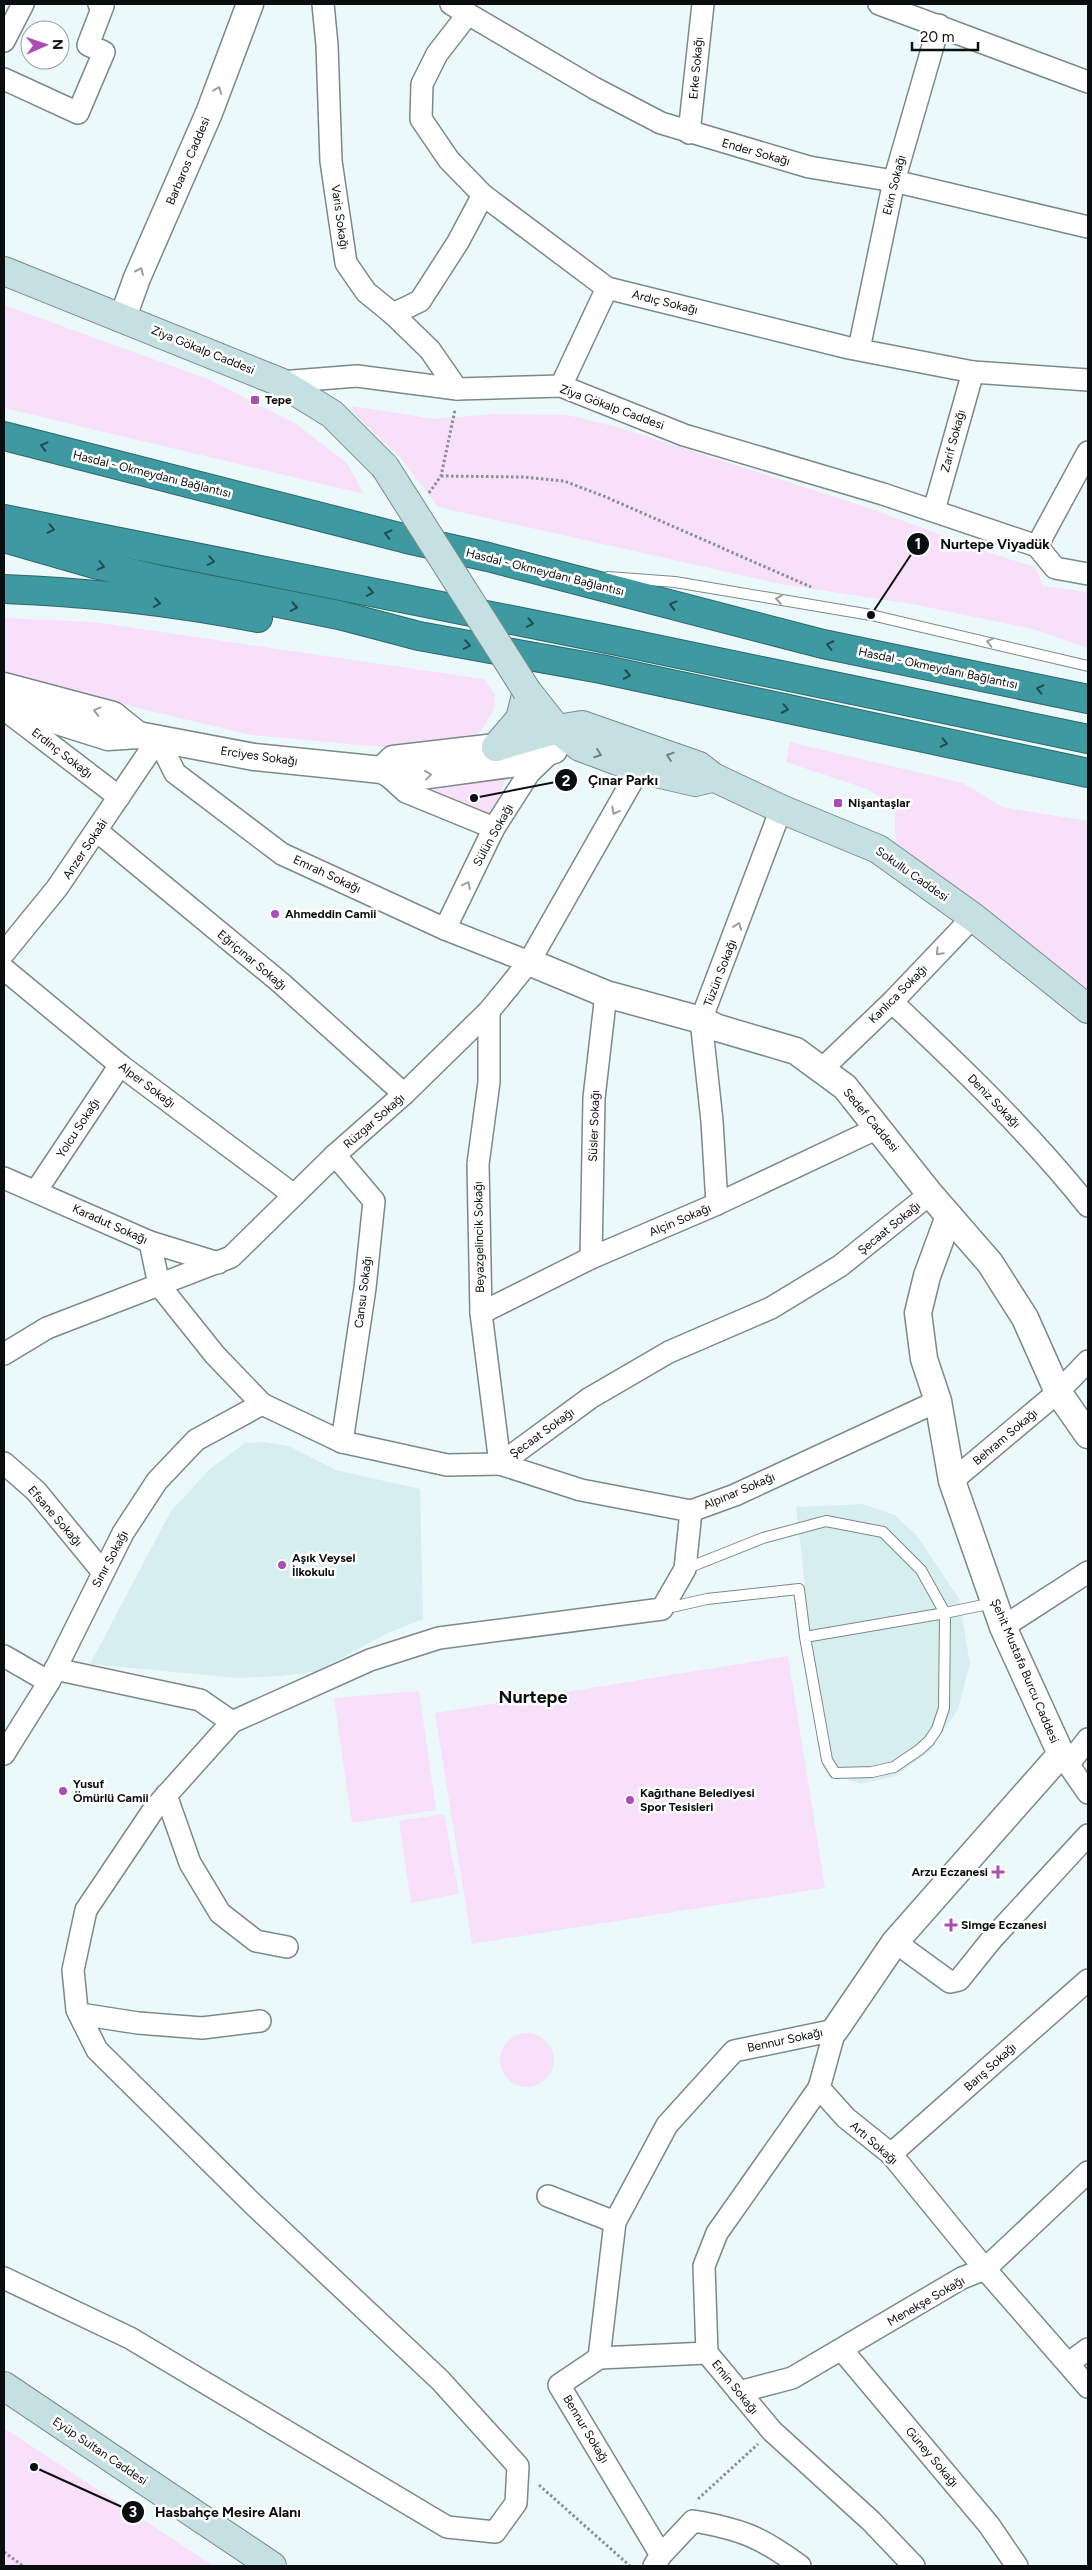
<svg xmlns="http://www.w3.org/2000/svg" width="1092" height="2570" font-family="Figtree,sans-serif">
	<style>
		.built { fill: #d7eef0 }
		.green { fill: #f8e0fa }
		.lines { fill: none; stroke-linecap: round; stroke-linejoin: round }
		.service-casing { stroke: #7c8889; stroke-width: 12 }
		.minor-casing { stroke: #7c8889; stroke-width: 24 }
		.tertiary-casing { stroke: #7c8889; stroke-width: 29 }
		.secondary-casing { stroke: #7c8889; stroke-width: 30 }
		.motorway-casing { stroke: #2c686d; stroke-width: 30 }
		.path { stroke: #889192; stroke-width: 3; stroke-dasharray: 2.5 2.5; stroke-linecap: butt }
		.service { stroke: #fff; stroke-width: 10 }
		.minor { stroke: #fff; stroke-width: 21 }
		.tertiary { stroke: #fff; stroke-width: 26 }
		.secondary { stroke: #c5e0e2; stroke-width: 28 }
		.motorway { stroke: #3e99a0; stroke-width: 28 }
		.secondary-bridge-casing { stroke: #7c8889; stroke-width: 30; stroke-linecap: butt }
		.secondary-bridge { stroke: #c5e0e2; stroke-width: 28 }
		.oneway { stroke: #9d9f9f }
		.oneway2 { stroke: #214d50 }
		.oneway3 { stroke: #718283 }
		.poi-dot { fill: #ac4cb5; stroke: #fff; stroke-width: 2 }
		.labels { text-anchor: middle; stroke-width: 5; stroke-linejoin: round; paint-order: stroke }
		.street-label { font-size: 12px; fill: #0a0e0f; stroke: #fff }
		.poi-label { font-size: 12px; font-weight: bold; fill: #0a0e0f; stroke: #fff; text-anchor: start }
		.district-label { font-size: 18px; font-weight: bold; fill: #0a0e0f; stroke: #fff }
		.leader { fill: none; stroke: #0a0e0f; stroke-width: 2 }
		.callout-dot { fill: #0a0e0f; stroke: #fff; stroke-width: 2 }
		.mark-label { font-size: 15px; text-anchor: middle; font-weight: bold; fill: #fff }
		.callout-label { font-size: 14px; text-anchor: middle; font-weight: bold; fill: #0a0e0f; stroke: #fff; stroke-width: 5; stroke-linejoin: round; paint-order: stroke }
	</style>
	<rect width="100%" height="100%" fill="#ecf9fa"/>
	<!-- built -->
	<g class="built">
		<path d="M265 1442 289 1446 336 1470 420 1489 423 1619 388 1633 317 1671 281 1676 237 1678 90 1664 171 1511 211 1468 245 1443Z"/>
		<path d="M863 1504 895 1515 918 1537 959 1599 970 1664 958 1709 930 1751 895 1776 861 1784 826 1772 796 1507Z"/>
	</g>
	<!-- green -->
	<g class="green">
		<path d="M4 305 208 379 296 424 347 463 364 494 4 408Z"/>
		<path d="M352 406 435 419 495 414 568 415 624 429 869 508 984 551 1035 567 1043 586 1088 592V648L1033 629 917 605 781 584 438 507 400 457 352 411Z"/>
		<path d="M4 618 94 622 484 679 495 695 494 709 481 731 461 746 415 750 251 735 4 676Z"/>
		<path d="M790 742 963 783 1002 807 1088 821V989L896 843 894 806 867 789 786 762Z"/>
		<path d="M511 767 491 815 407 781Z"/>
		<path d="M788 1656 825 1888 472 1944 435 1713Z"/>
		<path d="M419 1691 436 1810 352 1823 334 1698Z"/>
		<path d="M444 1814 459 1894 411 1903 399 1821Z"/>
		<circle cx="527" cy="2060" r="27"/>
		<path d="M4 2428 214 2566H4Z"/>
	</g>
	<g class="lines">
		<!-- service casing -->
		<g class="service-casing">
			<g id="service">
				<path d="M608 577 675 582 871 615 1088 666"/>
				<path d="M685 1569 763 1538 826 1521 883 1532 921 1570 945 1613 993 1603"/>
				<path d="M663 1609 707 1599 799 1589 805 1637 945 1613 944 1708 937 1729 929 1741 919 1750 894 1767 872 1772 835 1773 827 1760 805 1637"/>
			</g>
		</g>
		<!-- minor casing -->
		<g class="minor-casing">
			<g id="minor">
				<path d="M323 4 327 45 331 161 346 263 366 292 393 314 430 350 457 389"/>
				<path d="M451 4 594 88 661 123 809 167 894 181 1088 227"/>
				<path d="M879 4 1088 82"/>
				<path d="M468 14 437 54 422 84 421 119 449 160 483 195 607 288 849 348 973 372 1088 380"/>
				<path d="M4 41 23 4"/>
				<path d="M4 79 78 113 104 52 88 45 103 6 99 4"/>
				<path d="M689 133 703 4"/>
				<path d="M393 314 420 301 458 242 483 195"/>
				<path d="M859 349 894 181 939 25"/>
				<path d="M280 382 357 376 457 389 561 386 684 435 883 494 1037 546"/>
				<path d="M561 386 607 288"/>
				<path d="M934 510 973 372"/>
				<path d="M1037 546 1088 452"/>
				<path d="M1037 546 1055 568 1088 574"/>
				<path d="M4 709 119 797"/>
				<path d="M384 772 406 792 494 828"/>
				<path d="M97 831 281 983 404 1094"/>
				<path d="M445 929 494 828 529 773 553 750"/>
				<path d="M4 953 57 888 158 739 175 773 282 854 445 929 529 962"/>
				<path d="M4 969 120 1065 294 1195"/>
				<path d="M892 1002C961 1067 1029 1132 1088 1206"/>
				<path d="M489 1011V1082L478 1164 481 1313 500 1464"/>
				<path d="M821 1070 892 1002 973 917"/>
				<path d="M335 1155 374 1201 365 1288 342 1442"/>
				<path d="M4 1178 150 1242 218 1263"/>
				<path d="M36 1191 120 1065"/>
				<path d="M717 1204 712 1121 701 1020 781 809"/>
				<path d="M150 1242 159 1285 215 1355 262 1404 342 1442 447 1465 500 1464 590 1398 669 1352 771 1308 840 1266 930 1194"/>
				<path d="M591 1258 594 1098 606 994"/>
				<path d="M481 1313 591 1258 717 1204 878 1128"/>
				<path d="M4 1354 47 1328 231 1257 335 1155 404 1094 489 1011 529 962 639 769"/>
				<path d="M4 1463 36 1491 102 1571"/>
				<path d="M500 1464 581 1490 691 1511 735 1495 938 1401"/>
				<path d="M952 1481 1058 1392 1088 1361"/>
				<path d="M1003 1627 1088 1572"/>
				<path d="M4 1656 49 1682"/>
				<path d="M55 1669 200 1700 232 1722"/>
				<path d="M4 1754 49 1682 123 1533 157 1481 196 1440 262 1404"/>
				<path d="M1061 1754 1088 1793"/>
				<path d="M1068 1765 1088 1739"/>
				<path d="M166 1795 190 1863 220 1913 256 1941 287 1947"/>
				<path d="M895 1942 950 1982 959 1980 992 1939 1088 1835"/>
				<path d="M80 2014 138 2023 202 2028 260 2021"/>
				<path d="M819 2088 717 2233 704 2266 707 2353 772 2431 871 2521 914 2566"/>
				<path d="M891 2154 1088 1980"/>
				<path d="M548 2196 615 2222"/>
				<path d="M4 2278 130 2338 447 2527 495 2532 516 2503 518 2466 440 2380 255 2206 97 2050 77 2010 73 1970 86 1910 154 1809 232 1722 370 1660 439 1638 662 1609 685 1569 691 1511"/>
				<path d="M842 2350 989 2525 1017 2566"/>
				<path d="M599 2358 707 2353"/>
				<path d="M1069 2363 1088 2349"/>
				<path d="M739 2392 792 2378 962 2278 985 2269 1088 2172"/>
				<path d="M661 2555 559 2385 599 2358 615 2222 667 2125 734 2051 835 2030 819 2088 846 2118 891 2154 985 2269 1088 2387"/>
				<path d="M654 2566 661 2555 693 2521C741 2529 761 2537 800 2566"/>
			</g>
		</g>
		<!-- tertiary casing -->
		<g class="tertiary-casing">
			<g id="tertiary">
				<path d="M123 317 137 278 209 113 250 4"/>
				<path d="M4 686 113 715 138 735"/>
				<path d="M4 704 108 737 138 735 254 757 382 770 399 779 510 764 554 750"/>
				<path d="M382 770 393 759 496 747"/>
				<path d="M529 962 606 994 701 1020 718 1028 796 1051 845 1087 930 1194 990 1263 1025 1318 1058 1392 1088 1435"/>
				<path d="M835 2030 895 1942 1061 1754 1003 1627 952 1481 938 1401 924 1359 918 1313 927 1276 949 1216"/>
			</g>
		</g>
		<!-- secondary casing -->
		<g class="secondary-casing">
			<g id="secondary">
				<path d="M4 271 280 382 332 414 385 467"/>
				<path d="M527 691 557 729 580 747 639 769 695 782 712 778"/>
				<path d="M496 747 557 729 582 725 699 766 713 777 781 809 878 849 973 917 1088 1009"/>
				<path d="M496 747 520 719 527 691"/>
				<path d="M4 2386 272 2566"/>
			</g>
		</g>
		<!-- motorway casing -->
		<g class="motorway-casing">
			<g id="motorway">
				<path d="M4 436 407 539 488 557 823 644 1088 699"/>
				<path d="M4 519 617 641 1088 739"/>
				<path d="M4 538 98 565 161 580 339 615 419 636 601 669 1088 773"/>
				<path d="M4 589C88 592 175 602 258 618"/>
			</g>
		</g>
		<!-- path -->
		<g class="path">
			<path d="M441 476 523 477 564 481 606 497 811 587"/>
			<path d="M429 493 441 476 455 410"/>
			<path d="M539 2485 630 2566"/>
			<path d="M698 2499 758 2444"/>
			<path d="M4 2552 23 2566"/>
		</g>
		<!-- service -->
		<use href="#service" class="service"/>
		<!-- minor -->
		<use href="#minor" class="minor"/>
		<!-- tertiary -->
		<use href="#tertiary" class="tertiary"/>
		<!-- secondary -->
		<use href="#secondary" class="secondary"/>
		<!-- motorway -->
		<use href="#motorway" class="motorway"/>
		<!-- secondary-bridge casing -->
		<g class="secondary-bridge-casing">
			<path id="secondary-bridge" d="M385 467 527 691"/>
		</g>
		<!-- secondary-bridge -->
		<use href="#secondary-bridge" class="secondary-bridge"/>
	</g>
	<!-- one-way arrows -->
	<defs><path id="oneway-chevron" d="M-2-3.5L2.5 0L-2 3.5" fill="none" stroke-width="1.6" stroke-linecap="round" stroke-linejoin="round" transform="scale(1.25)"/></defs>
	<g class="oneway">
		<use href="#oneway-chevron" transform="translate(218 90) rotate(-69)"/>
		<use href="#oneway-chevron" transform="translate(140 271) rotate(-66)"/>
		<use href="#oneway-chevron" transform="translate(779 599) rotate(-171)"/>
		<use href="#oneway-chevron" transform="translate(990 642) rotate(-166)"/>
		<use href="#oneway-chevron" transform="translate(97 711) rotate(-165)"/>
		<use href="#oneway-chevron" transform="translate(428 775) rotate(-7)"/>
		<use href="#oneway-chevron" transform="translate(615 811) rotate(119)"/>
		<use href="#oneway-chevron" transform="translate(467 885) rotate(-64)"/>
		<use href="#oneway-chevron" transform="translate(738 926) rotate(-70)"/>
		<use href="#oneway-chevron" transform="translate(939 952) rotate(134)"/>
	</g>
	<g class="oneway2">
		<use href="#oneway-chevron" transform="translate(44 446) rotate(-166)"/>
		<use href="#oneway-chevron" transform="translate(51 529) rotate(12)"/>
		<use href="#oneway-chevron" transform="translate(388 534) rotate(-166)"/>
		<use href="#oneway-chevron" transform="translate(211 561) rotate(11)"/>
		<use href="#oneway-chevron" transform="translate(101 566) rotate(14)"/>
		<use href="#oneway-chevron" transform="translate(370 592) rotate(11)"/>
		<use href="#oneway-chevron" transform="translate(157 603) rotate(9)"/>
		<use href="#oneway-chevron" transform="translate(673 605) rotate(-165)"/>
		<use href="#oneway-chevron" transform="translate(294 607) rotate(10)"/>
		<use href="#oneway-chevron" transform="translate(530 623) rotate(11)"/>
		<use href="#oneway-chevron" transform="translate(467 645) rotate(10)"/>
		<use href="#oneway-chevron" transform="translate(830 645) rotate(-168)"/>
		<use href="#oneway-chevron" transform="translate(627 675) rotate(12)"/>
		<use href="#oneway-chevron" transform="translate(1040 689) rotate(-168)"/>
		<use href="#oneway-chevron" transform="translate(785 709) rotate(12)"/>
		<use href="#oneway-chevron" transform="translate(944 743) rotate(12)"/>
	</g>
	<g class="oneway3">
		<use href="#oneway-chevron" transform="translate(598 754) rotate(20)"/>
		<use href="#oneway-chevron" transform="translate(670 756) rotate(-161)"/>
	</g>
	<!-- markers -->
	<g class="poi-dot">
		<rect x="250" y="395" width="10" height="10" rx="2.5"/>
		<rect x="833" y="798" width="10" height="10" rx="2.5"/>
		<circle cx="275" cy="914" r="5"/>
		<circle cx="282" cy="1565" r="5"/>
		<circle cx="63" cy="1791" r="5"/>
		<circle cx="630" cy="1800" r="5"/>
		<path d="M995.5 1864.5h5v5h5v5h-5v5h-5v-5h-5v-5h5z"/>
		<path d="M948.5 1917.5h5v5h5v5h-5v5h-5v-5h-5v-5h5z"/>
	</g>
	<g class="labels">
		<!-- street labels -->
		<g class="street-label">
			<text transform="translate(696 68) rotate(-85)" y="4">Erke Sokağı</text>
			<text transform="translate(756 152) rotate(16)" y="4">Ender Sokağı</text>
			<text transform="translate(188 161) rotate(-67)" y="4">Barbaros Caddesi</text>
			<text transform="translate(894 185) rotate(-76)" y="4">Ekin Sokağı</text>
			<text transform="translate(340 217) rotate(82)" y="4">Varis Sokağı</text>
			<text transform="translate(665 302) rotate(14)" y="4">Ardıç Sokağı</text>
			<text transform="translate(203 350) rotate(22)" y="4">Ziya Gökalp Caddesi</text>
			<text transform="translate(612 407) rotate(20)" y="4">Ziya Gökalp Caddesi</text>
			<text transform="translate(953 441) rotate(-75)" y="4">Zarif Sokağı</text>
			<text transform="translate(152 474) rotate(14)" y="4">Hasdal - Okmeydanı Bağlantısı</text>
			<text transform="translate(545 572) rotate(14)" y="4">Hasdal - Okmeydanı Bağlantısı</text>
			<text transform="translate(938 668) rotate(12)" y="4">Hasdal - Okmeydanı Bağlantısı</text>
			<text transform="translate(62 753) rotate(38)" y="4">Erdinç Sokağı</text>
			<text transform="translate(259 756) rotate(8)" y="4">Erciyes Sokağı</text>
			<text transform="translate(493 835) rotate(-61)" y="4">Sülün Sokağı</text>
			<text transform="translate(85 849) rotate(-56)" y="4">Anzer Sokaåi</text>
			<text transform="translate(327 874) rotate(25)" y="4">Emrah Sokağı</text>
			<text transform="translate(912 874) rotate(35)" y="4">Sokullu Caddesi</text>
			<text transform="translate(252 960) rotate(40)" y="4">Eğriçınar Sokağı</text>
			<text transform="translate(720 973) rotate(-69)" y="4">Tüzün Sokağı</text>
			<text transform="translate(898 994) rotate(-45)" y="4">Kanlıca Sokağı</text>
			<text transform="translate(147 1085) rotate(37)" y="4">Alper Sokağı</text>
			<text transform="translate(994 1101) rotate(46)" y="4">Deniz Sokağı</text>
			<text transform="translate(871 1120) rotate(50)" y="4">Sedef Caddesi</text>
			<text transform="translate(374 1121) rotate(-41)" y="4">Rüzgar Sokağı</text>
			<text transform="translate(594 1126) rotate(-88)" y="4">Süsler Sokağı</text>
			<text transform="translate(78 1128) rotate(-57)" y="4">Yolcu Sokağı</text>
			<text transform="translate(680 1220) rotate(-23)" y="4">Alçin Sokağı</text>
			<text transform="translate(110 1224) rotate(24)" y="4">Karadut Sokağı</text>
			<text transform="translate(889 1228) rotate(-39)" y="4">Şecaat Sokağı</text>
			<text transform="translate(479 1237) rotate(-91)" y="4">Beyazgelincik Sokağı</text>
			<text transform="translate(363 1292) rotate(-83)" y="4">Cansu Sokağı</text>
			<text transform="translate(542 1433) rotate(-36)" y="4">Şecaat Sokağı</text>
			<text transform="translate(1005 1437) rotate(-40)" y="4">Behram Sokağı</text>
			<text transform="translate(739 1491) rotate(-23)" y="4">Alpınar Sokağı</text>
			<text transform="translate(55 1516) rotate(49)" y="4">Efsane Sokağı</text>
			<text transform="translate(110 1559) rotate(-62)" y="4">Sınır Sokağı</text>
			<text transform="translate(1025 1671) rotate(67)" y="4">Şehit Mustafa Burcu Caddesi</text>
			<text transform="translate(785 2040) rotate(-12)" y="4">Bennur Sokağı</text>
			<text transform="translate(990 2067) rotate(-42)" y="4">Barış Sokağı</text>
			<text transform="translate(874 2143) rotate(41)" y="4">Artı Sokağı</text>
			<text transform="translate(926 2301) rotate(-30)" y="4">Menekşe Sokağı</text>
			<text transform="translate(735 2387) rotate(51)" y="4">Emin Sokağı</text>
			<text transform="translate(586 2429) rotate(59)" y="4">Bennur Sokağı</text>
			<text transform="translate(100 2451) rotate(34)" y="4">Eyüp Sultan Caddesi</text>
			<text transform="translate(932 2457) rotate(50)" y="4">Güney Sokağı</text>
		</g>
		<!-- poi labels -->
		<g class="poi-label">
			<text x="265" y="404">Tepe</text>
			<text x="848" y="807">Nişantaşlar</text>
			<text x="285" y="918">Ahmeddin Camii</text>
			<text x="292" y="1562">Aşık Veysel<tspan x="292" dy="14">İlkokulu</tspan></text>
			<text x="73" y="1788">Yusuf<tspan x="73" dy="14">Ömürlü Camii</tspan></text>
			<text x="640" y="1797">Kağıthane Belediyesi<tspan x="640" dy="14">Spor Tesisleri</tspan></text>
			<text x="988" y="1876" text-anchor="end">Arzu Eczanesi</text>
			<text x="961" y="1929">Simge Eczanesi</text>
		</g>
		<!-- district labels -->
		<g class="district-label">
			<text x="533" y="1703">Nurtepe</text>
		</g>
	</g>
	<!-- callouts -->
	<path class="leader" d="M871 615L918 544M474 798L566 780M34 2467L133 2512"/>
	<g class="callout-dot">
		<circle cx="871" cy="615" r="5"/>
		<circle cx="474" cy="798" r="5"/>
		<circle cx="34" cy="2467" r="5"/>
		<circle cx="918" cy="544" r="12"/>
		<circle cx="566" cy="780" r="12"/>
		<circle cx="133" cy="2512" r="12"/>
	</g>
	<g class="mark-label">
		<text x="918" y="549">1</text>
		<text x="566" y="786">2</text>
		<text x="133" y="2517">3</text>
	</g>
	<g class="callout-label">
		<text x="995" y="549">Nurtepe Viyadük</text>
		<text x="623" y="785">Çınar Parkı</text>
		<text x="228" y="2517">Hasbahçe Mesire Alanı</text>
	</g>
	<!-- border -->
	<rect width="1092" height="2570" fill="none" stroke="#0a0e0f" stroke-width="10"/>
	<!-- north arrow -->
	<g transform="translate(45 45) rotate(88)"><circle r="24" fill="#ffffff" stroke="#9d9f9f"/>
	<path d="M0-4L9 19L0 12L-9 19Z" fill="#ac4cb5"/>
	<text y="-8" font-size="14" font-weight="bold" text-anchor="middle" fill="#0a0e0f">N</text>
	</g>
	<!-- scale -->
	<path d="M912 42v8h66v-8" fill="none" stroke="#0a0e0f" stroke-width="2.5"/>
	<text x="920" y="42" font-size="15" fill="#0a0e0f" stroke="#ffffff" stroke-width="4" paint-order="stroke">20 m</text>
</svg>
